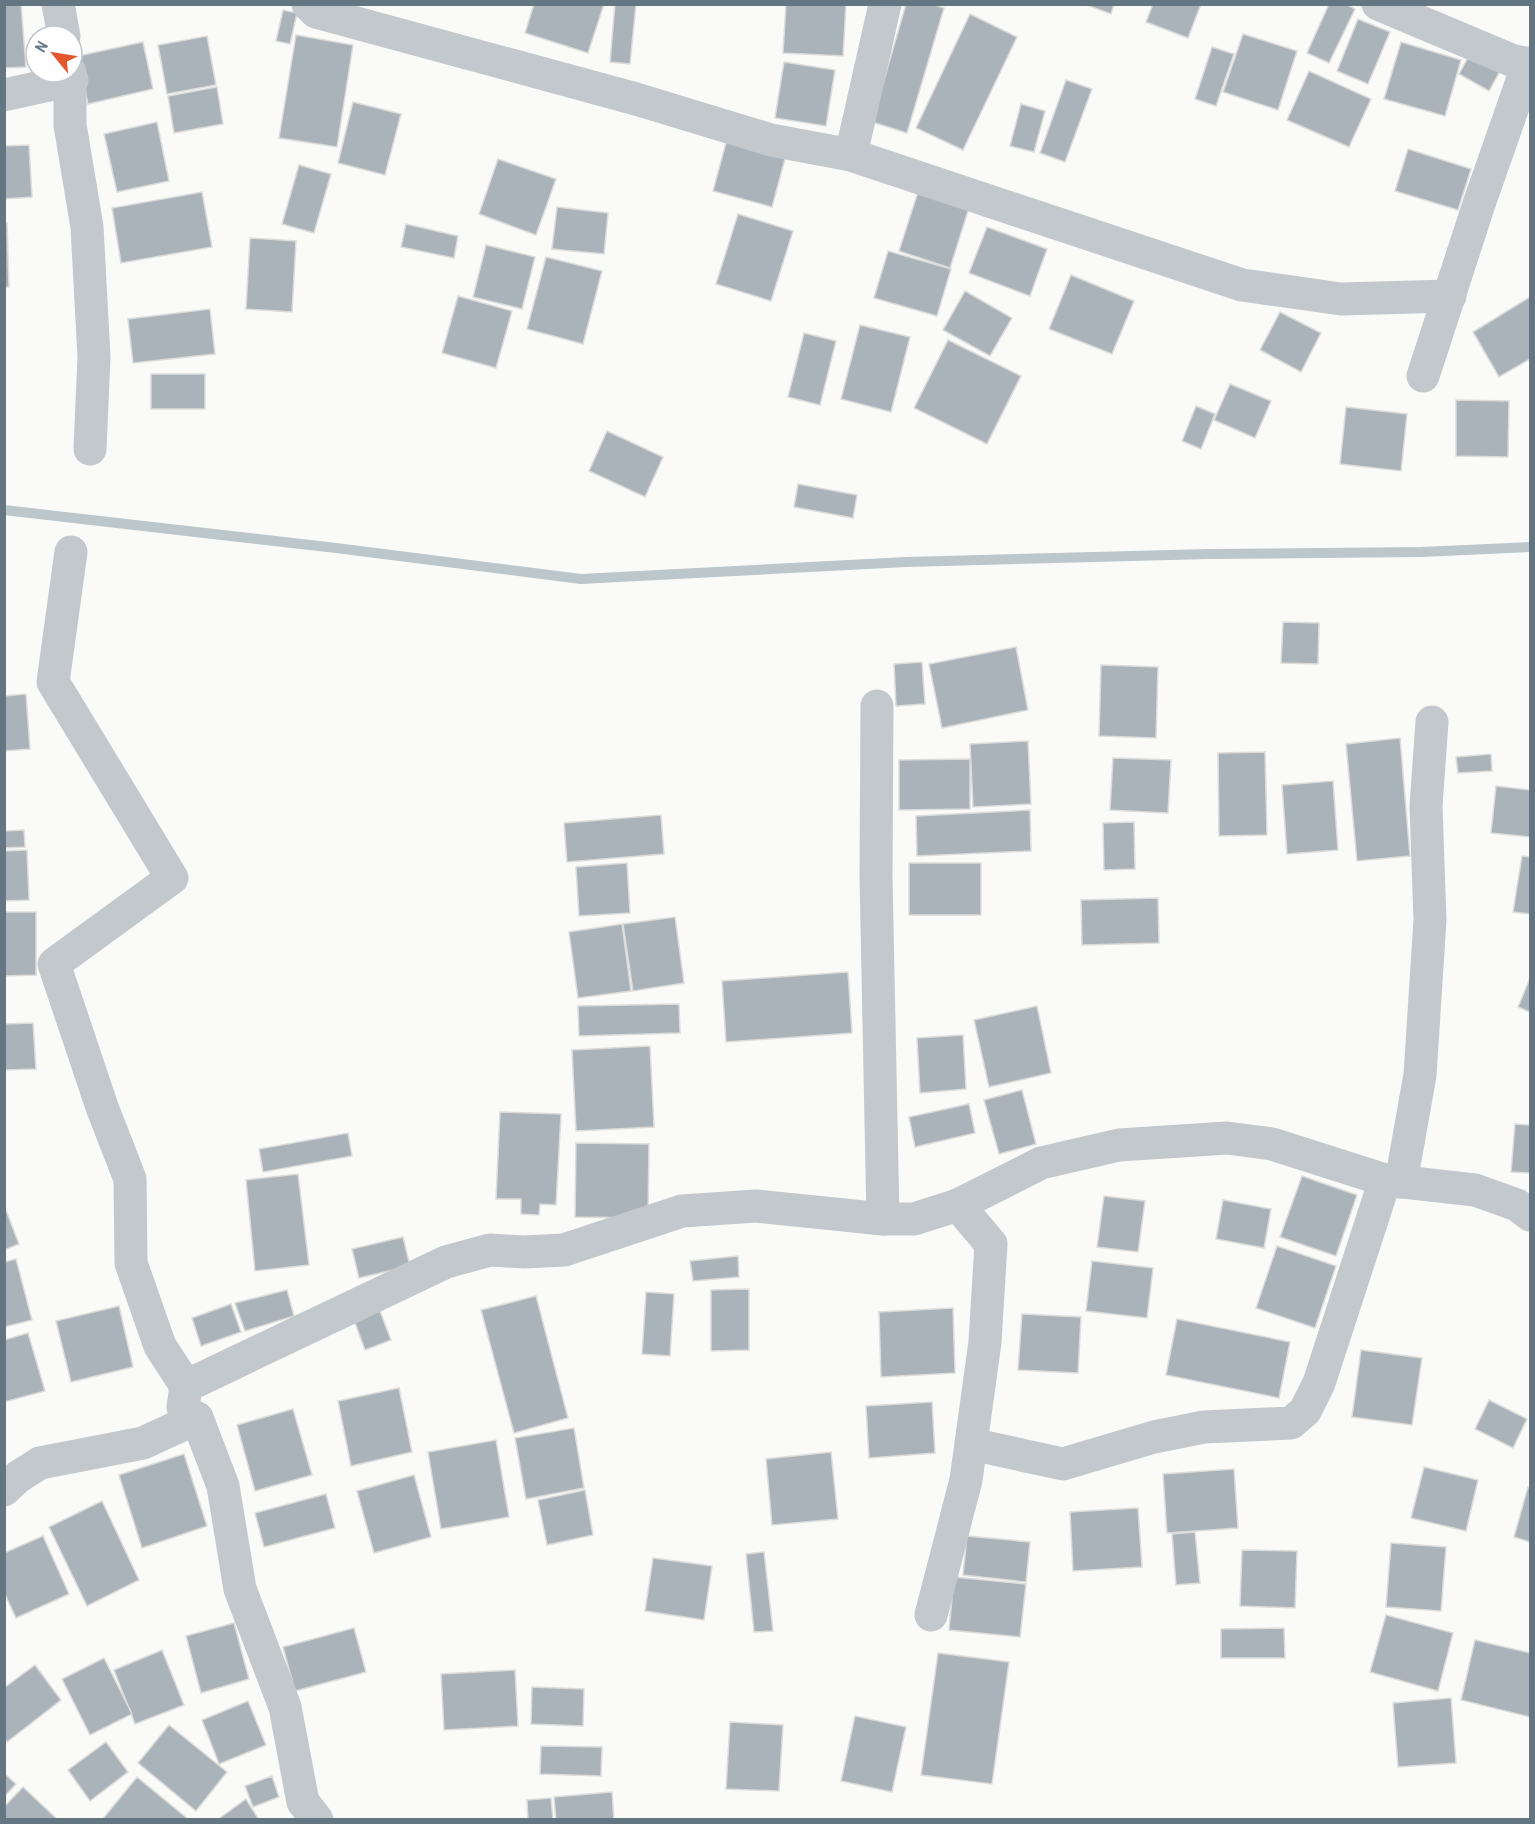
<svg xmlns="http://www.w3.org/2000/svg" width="1535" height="1824" font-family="'Archivo Narrow',sans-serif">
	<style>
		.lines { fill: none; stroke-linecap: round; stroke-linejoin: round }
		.stream { stroke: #bbc7cb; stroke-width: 10 }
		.building { fill: #aab3b9; stroke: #dcdcda; stroke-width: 1.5 }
		.minor { stroke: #c3c8cc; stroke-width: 33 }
	</style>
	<rect width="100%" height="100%" fill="#fafaf8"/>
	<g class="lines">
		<!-- stream -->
		<path class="stream" d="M4 510 336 548 581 579 906 562 1209 554 1421 552 1530 547"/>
	</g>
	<!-- building -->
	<g class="building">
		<path d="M21 4 26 67 4 68V5Z"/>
		<path d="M534 4H604L588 53 525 33Z"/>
		<path d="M615 4H636L630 64 610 62Z"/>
		<path d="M786 4H846L843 56 783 53Z"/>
		<path d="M906 4H932L944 8 907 133 872 122Z"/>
		<path d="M1084 4H1114L1111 14Z"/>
		<path d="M1153 4H1201L1188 38 1146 22Z"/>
		<path d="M1329 4H1346L1355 9 1329 63 1307 53Z"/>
		<path d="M283 10 297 13 290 44 276 41Z"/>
		<path d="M970 14 1017 37 963 150 916 128Z"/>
		<path d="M1358 19 1390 32 1368 84 1337 71Z"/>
		<path d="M1243 34 1297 51 1278 110 1223 92Z"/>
		<path d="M296 35 353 45 337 147 279 138Z"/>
		<path d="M207 36 216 85 167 94 158 45Z"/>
		<path d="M143 42 153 89 88 104 78 56Z"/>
		<path d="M1401 42 1461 60 1445 116 1384 99Z"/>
		<path d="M1212 47 1234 54 1216 106 1195 99Z"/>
		<path d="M1470 54 1500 71 1489 91 1459 74Z"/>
		<path d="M784 62 835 70 826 126 775 118Z"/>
		<path d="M1309 71 1371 99 1349 147 1287 120Z"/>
		<path d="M1066 80 1092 89 1065 162 1040 153Z"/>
		<path d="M217 87 223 124 174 133 168 96Z"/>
		<path d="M353 102 401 114 385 175 338 163Z"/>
		<path d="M1021 104 1045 111 1034 152 1010 146Z"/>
		<path d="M157 122 169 181 117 192 104 134Z"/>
		<path d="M727 139 786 155 772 207 713 191Z"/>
		<path d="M29 145 32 197 4 199V146Z"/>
		<path d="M1408 149 1471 169 1458 210 1395 191Z"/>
		<path d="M498 159 556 179 536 235 479 214Z"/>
		<path d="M299 165 331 174 314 233 282 224Z"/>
		<path d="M202 192 212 247 121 263 112 208Z"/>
		<path d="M918 192 969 208 950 268 899 251Z"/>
		<path d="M557 207 608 213 604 254 552 249Z"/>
		<path d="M738 214 793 231 771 301 716 284Z"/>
		<path d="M4 223H7L9 287H4Z"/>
		<path d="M406 224 458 236 454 258 401 247Z"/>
		<path d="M987 227 1047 249 1030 296 969 273Z"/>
		<path d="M250 238 296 241 292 312 246 309Z"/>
		<path d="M486 245 535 257 522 309 473 297Z"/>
		<path d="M888 251 951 269 937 316 874 298Z"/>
		<path d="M546 257 602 271 583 344 527 329Z"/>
		<path d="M1071 275 1134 301 1112 354 1049 329Z"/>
		<path d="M965 291 1012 318 990 356 943 330Z"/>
		<path d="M458 296 512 311 496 368 442 353Z"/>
		<path d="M1530 297V359L1499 377 1473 332Z"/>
		<path d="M210 309 215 354 133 363 128 319Z"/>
		<path d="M1280 312 1321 333 1301 372 1260 350Z"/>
		<path d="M860 325 910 337 891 412 841 399Z"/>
		<path d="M804 333 836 341 820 405 788 397Z"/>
		<path d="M948 340 1021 376 987 444 914 408Z"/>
		<rect x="151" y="374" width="54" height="35"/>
		<path d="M1230 384 1271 401 1255 438 1214 420Z"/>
		<path d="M1456 400 1509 401 1508 457 1456 456Z"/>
		<path d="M1196 406 1215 414 1201 449 1182 441Z"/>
		<path d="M1346 407 1407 414 1401 471 1340 464Z"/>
		<path d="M607 431 663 457 645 497 589 471Z"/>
		<path d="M798 484 857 495 853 518 794 507Z"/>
		<path d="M1283 622 1319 623 1318 664 1281 663Z"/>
		<path d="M1016 647 1028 710 942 728 929 664Z"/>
		<path d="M922 662 925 704 896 706 894 664Z"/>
		<path d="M1101 665 1158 667 1156 738 1099 736Z"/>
		<path d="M26 694 30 749 4 751V696Z"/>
		<path d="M1400 738 1410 856 1357 861 1346 744Z"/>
		<path d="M1028 741 1031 804 973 807 970 744Z"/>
		<path d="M1265 752 1267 835 1219 836 1218 753Z"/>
		<path d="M1491 754 1492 771 1458 773 1456 757Z"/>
		<path d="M1113 758 1171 760 1168 813 1110 810Z"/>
		<path d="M970 759V809L899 810V760Z"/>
		<path d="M1333 781 1338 850 1287 854 1282 785Z"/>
		<path d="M1496 786 1530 790V837L1491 833Z"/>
		<path d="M1030 810 1031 851 917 856 916 816Z"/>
		<path d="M661 815 664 854 567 862 564 823Z"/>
		<path d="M1134 822 1135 869 1104 870 1103 823Z"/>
		<path d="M24 830 25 847 4 848V831Z"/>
		<path d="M27 850 29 900 4 901V851Z"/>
		<path d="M1522 856 1530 857V914L1513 912Z"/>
		<path d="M627 863 630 913 579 916 576 867Z"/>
		<rect x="909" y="863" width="72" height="52"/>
		<path d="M1158 898 1159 943 1082 945 1081 900Z"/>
		<path d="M4 912H36V975L4 976Z"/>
		<path d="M675 917 684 983 633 991 623 924Z"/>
		<path d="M622 924 631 991 578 998 569 932Z"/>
		<path d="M848 972 852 1033 726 1042 722 981Z"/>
		<path d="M1530 978V1012L1518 1007Z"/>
		<path d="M679 1004 680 1033 579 1036 578 1006Z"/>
		<path d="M1037 1006 1051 1073 989 1087 974 1020Z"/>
		<path d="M33 1023 36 1069 4 1070V1024Z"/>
		<path d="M963 1035 966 1089 920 1093 917 1038Z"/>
		<path d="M650 1046 654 1127 576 1131 572 1050Z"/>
		<path d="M1022 1090 1036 1144 999 1154 984 1100Z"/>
		<path d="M969 1104 975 1133 915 1147 909 1117Z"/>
		<path d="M500 1112 561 1114 556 1205 540 1204 539 1215 521 1214V1199H496Z"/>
		<path d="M1515 1124 1530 1125V1173L1511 1172Z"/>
		<path d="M348 1133 352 1156 263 1172 259 1149Z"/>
		<path d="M576 1143 649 1144 648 1218 575 1217Z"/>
		<path d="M298 1174 309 1265 255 1271 246 1180Z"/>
		<path d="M1302 1176 1357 1195 1336 1256 1280 1237Z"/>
		<path d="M1104 1196 1145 1201 1138 1252 1097 1247Z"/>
		<path d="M1223 1200 1271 1209 1264 1248 1216 1239Z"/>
		<path d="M4 1205 19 1244 4 1250Z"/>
		<path d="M403 1237 410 1266 359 1278 352 1249Z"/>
		<path d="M1277 1246 1336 1266 1315 1328 1256 1308Z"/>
		<path d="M738 1256 739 1277 693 1281 690 1261Z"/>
		<path d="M16 1259 32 1320 4 1327V1262Z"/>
		<path d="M1092 1261 1153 1268 1147 1318 1086 1311Z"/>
		<path d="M749 1289V1350L711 1351V1290Z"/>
		<path d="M287 1290 294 1316 245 1331 235 1303Z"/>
		<path d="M646 1292 674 1294 670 1356 642 1354Z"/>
		<path d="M536 1296 568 1418 514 1433 481 1310Z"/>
		<path d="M231 1304 241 1332 201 1346 192 1318Z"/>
		<path d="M119 1306 133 1367 71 1382 56 1321Z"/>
		<path d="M953 1308 955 1373 881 1377 879 1312Z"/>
		<path d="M380 1311 391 1340 365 1350 354 1320Z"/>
		<path d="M1022 1314 1081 1317 1078 1373 1018 1370Z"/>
		<path d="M1177 1319 1290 1342 1279 1398 1166 1375Z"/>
		<path d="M28 1333 45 1391 4 1402V1340Z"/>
		<path d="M1361 1350 1422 1358 1412 1425 1352 1417Z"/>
		<path d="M399 1388 412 1452 351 1466 338 1401Z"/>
		<path d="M1489 1400 1527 1419 1513 1448 1475 1429Z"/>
		<path d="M932 1402 935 1453 869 1458 866 1406Z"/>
		<path d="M293 1409 312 1475 255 1491 237 1425Z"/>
		<path d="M574 1428 584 1488 526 1499 515 1438Z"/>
		<path d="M496 1440 509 1517 441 1529 428 1452Z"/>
		<path d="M831 1452 838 1519 772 1525 766 1459Z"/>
		<path d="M184 1454 207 1526 142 1548 119 1475Z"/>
		<path d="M1424 1467 1478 1480 1466 1531 1411 1518Z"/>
		<path d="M1234 1469 1238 1528 1167 1533 1163 1474Z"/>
		<path d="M414 1475 431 1537 374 1553 357 1491Z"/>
		<path d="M1528 1487 1530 1488V1542L1514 1537Z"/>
		<path d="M585 1490 593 1535 547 1545 538 1500Z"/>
		<path d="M326 1494 335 1528 264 1547 255 1513Z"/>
		<path d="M102 1501 139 1580 87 1606 49 1527Z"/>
		<path d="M1138 1508 1142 1567 1073 1571 1070 1512Z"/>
		<path d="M1195 1532 1200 1583 1176 1585 1172 1534Z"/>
		<path d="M43 1536 69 1594 16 1618 4 1592V1553Z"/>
		<path d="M967 1536 1030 1542 1026 1582 963 1575Z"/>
		<path d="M1391 1543 1446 1547 1441 1611 1386 1607Z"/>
		<path d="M1242 1550 1297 1551 1295 1608 1240 1606Z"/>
		<path d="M764 1552 773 1631 754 1632 746 1554Z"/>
		<path d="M653 1558 712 1566 704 1620 645 1611Z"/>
		<path d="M954 1577 1026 1584 1020 1637 949 1630Z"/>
		<path d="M1386 1615 1453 1633 1438 1691 1370 1672Z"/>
		<path d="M234 1623 249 1679 201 1693 186 1636Z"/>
		<path d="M354 1628 366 1672 295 1691 283 1647Z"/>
		<path d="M1284 1628 1285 1658H1221V1629Z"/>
		<path d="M1475 1640 1530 1653V1717L1461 1700Z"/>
		<path d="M162 1650 184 1705 135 1724 114 1670Z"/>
		<path d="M938 1653 1009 1662 992 1784 921 1775Z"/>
		<path d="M104 1658 132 1714 90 1735 62 1679Z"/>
		<path d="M35 1665 61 1700 7 1742 4 1738V1688Z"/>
		<path d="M515 1670 518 1726 444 1730 441 1674Z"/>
		<path d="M532 1687 584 1689 583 1726 531 1724Z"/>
		<path d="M1451 1698 1456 1763 1398 1767 1393 1703Z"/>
		<path d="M248 1701 266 1745 219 1764 202 1720Z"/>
		<path d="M855 1716 906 1727 892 1792 841 1781Z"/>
		<path d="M730 1722 783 1725 779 1791 726 1789Z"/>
		<path d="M169 1725 227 1772 196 1811 138 1763Z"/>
		<path d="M106 1742 128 1772 90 1801 68 1770Z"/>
		<path d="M541 1746 602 1747 601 1776 540 1774Z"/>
		<path d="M4 1773 16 1784 4 1797Z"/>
		<path d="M272 1776 279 1797 253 1807 245 1786Z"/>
		<path d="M137 1777 188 1819V1820H102Z"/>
		<path d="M23 1787 58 1820H4V1807Z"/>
		<path d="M612 1792 614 1820H556L554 1797Z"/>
		<path d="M551 1798 553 1820H528L527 1800Z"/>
		<path d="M246 1799 259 1820H217Z"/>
	</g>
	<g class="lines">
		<!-- minor -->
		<g class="minor">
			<path d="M58 4 64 36"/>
			<path d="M308 4 316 12 636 99 771 140 851 155 1242 285 1341 299 1450 296"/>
			<path d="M1378 4 1511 60 1528 64"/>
			<path d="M70 72V125L87 227 94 357 90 449"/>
			<path d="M4 95 72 80"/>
			<path d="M851 155 885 4"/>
			<path d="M1423 376 1479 204 1528 64 1530 63"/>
			<path d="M71 552 53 682 172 878 54 964 102 1107 130 1179 131 1263 160 1346 186 1386"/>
			<path d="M877 706 876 876 883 1219"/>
			<path d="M1401 1182 1420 1075 1430 920 1426 806 1432 722"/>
			<path d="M197 1418 223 1486 240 1589 285 1707 303 1802 317 1820"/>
			<path d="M971 1444 1063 1464 1154 1437 1204 1427 1291 1423 1305 1411 1319 1383 1385 1180"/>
			<path d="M4 1490 18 1477 40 1463 143 1443 197 1418 189 1414 183 1407 186 1386 446 1262 490 1250 524 1252 564 1250 682 1211 756 1206 883 1219H914L958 1205 1041 1163 1119 1145 1227 1138 1272 1144 1385 1180 1475 1190 1517 1205 1530 1215"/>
			<path d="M931 1615 966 1480 985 1342 991 1244 958 1205"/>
		</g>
	</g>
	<!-- border -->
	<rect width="1535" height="1824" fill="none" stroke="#657683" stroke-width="12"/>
	<!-- north arrow -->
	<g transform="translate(54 54) rotate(300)"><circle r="28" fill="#ffffff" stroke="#c1c8cd" stroke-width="1.5"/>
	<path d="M0-4.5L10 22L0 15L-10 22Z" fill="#e4572e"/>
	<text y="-9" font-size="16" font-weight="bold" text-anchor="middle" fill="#657683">N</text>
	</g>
</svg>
